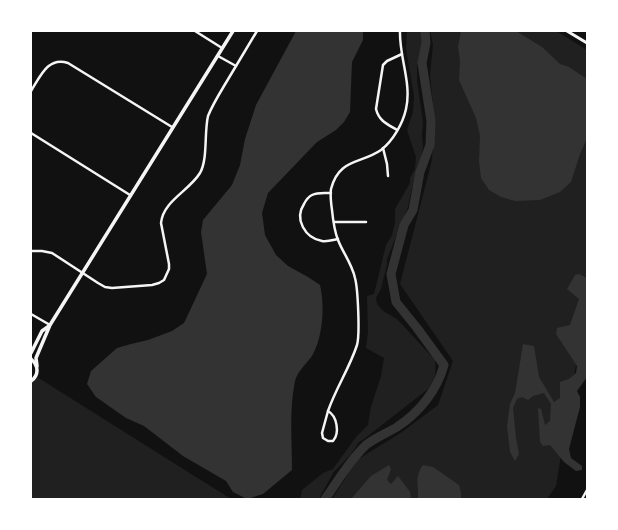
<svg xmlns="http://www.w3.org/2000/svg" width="618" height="530" font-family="'Fira Sans',sans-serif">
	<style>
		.green { fill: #202020 }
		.water { fill: #333 }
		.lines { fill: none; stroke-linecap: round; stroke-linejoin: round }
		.river { stroke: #333; stroke-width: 9 }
		.minor { stroke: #f5f5f5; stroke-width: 2.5 }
		.tertiary { stroke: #f5f5f5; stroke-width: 3 }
		.secondary { stroke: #f5f5f5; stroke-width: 3.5 }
	</style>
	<rect width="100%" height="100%" fill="#111"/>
	<!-- green -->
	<g class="green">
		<path d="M407 31H421L422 43 417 67V80L423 122 422 136 423 147 420 165 412 188 408 207 387 259V264L381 289 376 298 377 304 383 311 397 319 435 360C436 374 436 377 428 389L364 439 359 442 351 454 333 473 319 499H300L302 490 323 473 333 469 356 437 368 425 371 407 381 376 384 358 366 348 368 332 367 296 374 294 386 245 392 235 395 223V209L410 183V178L415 169 416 157 407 130 413 112 414 96 406 49Z"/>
		<path d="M430 31H556L587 50V298L556 486 547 499H332L357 460 402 432 438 405 453 361 400 284 432 160 434 116 430 75 433 45Z"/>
		<path d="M37 377 231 499H31V383Z"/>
	</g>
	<!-- water -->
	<g class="water">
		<path d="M296 31H363V40L352 62 350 112 344 122 336 130 317 142 268 193 262 213 265 235 276 255 288 266 308 277 320 285C325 306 323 337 312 356 307 363 297 372 295 381 289 410 292 440 292 470L263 494 247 499 233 492 226 481 183 456 144 426 126 418 96 397 87 384 91 371 117 348 131 344 148 340 172 331 184 323 207 274 201 232 203 220 232 185 240 165 245 139 256 105Z"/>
		<path d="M461 31H516L542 47 560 64 569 67 587 79V138L580 154 571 182 560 192 540 200 515 201 501 197 489 190 481 178 479 161 480 136 476 118 459 80 460 61 458 47Z"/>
		<path d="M579 274 587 278V377L577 391 580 397V407L569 449 571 458 582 466V470L576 471 564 462 550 445 543 446 540 442 538 408 541 409 545 425 550 421 551 404 544 393 533 396 528 400 522 397 517 399 513 408 516 438 519 454 515 461 510 452 507 426 510 404 515 393 523 344 534 346 539 377 554 402 560 398V382L569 379 576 373 577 366 556 334 557 328 570 325 579 299 567 289 575 275Z"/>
		<path d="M389 465 391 469 387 480 391 484 398 476 410 492 411 499H351L371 476Z"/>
		<path d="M423 465 433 467 459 485 461 493V499H418C419 484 414 478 423 465Z"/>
	</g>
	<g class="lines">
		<!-- river -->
		<path class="river" d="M325 499C338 481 349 461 366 445 375 438 387 433 397 427 420 412 437 390 444 365L417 328 396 302 391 274 404 225 413 210 420 172 430 145 431 121 422 63 426 43 425 31"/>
		<!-- minor -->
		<g class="minor">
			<path d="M195 31 222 48"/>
			<path d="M218 56 236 66"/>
			<path d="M31 91C40 77 48 56 68 63L172 127"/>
			<path d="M397 130C387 124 379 121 376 109L383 65 387 61 402 54"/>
			<path d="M31 133 130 195"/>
			<path d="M383 148 387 164 388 176"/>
			<path d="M331 193C324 193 318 192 312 195 308 197 306 200 304 204 294 219 305 238 322 241 327 242 333 240 338 239"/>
			<path d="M334 222H366"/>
			<path d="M31 251H42L52 253 98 283 105 287 112 288 152 285 159 283 164 280 169 269V264L161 223C163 201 189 191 200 173 208 159 204 133 208 116 212 106 218 96 224 86 235 68 246 49 257 31"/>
			<path d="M31 314 50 325"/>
			<path d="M328 411C336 388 350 367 357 345 360 335 358 289 355 278 352 264 343 253 338 240 334 230 333 220 332 210 331 203 330 196 331 189 339 158 361 164 381 150 393 141 403 123 406 109 412 83 399 57 400 31"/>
			<path d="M328 411C337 416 340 433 333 441H328L323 438 322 433Z"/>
			<path d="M582 499 587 490"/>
		</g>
		<!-- tertiary -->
		<path class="tertiary" d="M567 31 587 43"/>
		<!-- secondary -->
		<g class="secondary">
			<path d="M31 353 42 331 49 326"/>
			<path d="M31 359C39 366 39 375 31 381"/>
			<path d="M37 366 36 358 50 325 233 31"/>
		</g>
	</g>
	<!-- border -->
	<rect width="618" height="530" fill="none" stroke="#ffffff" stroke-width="64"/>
</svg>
